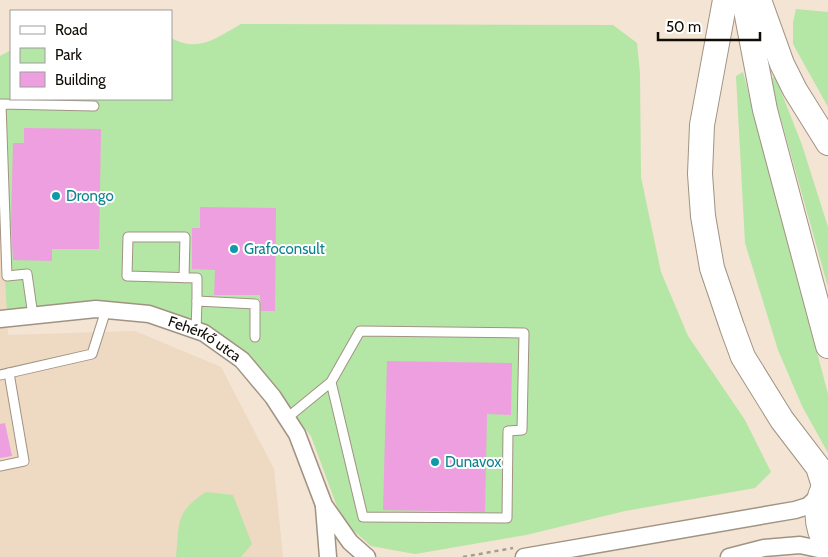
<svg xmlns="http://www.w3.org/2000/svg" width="828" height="557" font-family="Cabin,sans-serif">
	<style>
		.built { fill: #eed9c2 }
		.green { fill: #b4e6a6 }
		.building { fill: #ee9fdf }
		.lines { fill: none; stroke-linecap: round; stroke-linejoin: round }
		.lane-casing { stroke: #a19383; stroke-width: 11 }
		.street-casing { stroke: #a19383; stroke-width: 19 }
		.secondary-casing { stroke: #a19383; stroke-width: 26 }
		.path { stroke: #a89c8f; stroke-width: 2.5; stroke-dasharray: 4 4; stroke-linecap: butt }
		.lane { stroke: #fff; stroke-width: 9 }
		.street { stroke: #fff; stroke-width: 16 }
		.secondary { stroke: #fff; stroke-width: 24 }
		.culture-dot { fill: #0f9aa8; stroke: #fff; stroke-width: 2 }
		.labels { text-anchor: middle; stroke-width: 4; stroke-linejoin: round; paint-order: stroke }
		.culture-label { font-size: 15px; fill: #0d838f; stroke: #fff; text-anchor: start }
		.street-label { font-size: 15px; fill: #110c06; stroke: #fff }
	</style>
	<rect width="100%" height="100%" fill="#f3e4d3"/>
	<!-- built -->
	<path class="built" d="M0 72 11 99 458 546 415 554 371 546 342 520 311 436 249 359 184 318 133 303H77L7 312 8 335 135 331 221 367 274 469 283 557H0Z"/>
	<!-- green -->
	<g class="green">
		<path d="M796 9 828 12V107L793 44V23Z"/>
		<path d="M241 24 613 25 637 43 640 73 641 177 661 272 688 336 745 420 771 472 755 488 625 511 526 535 415 554 371 546 342 520 311 436 249 358 184 318 133 303H77L7 312 0 197V56L11 50V99H171V38C199 53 216 38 241 24Z"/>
		<path d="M743 72 828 394V453L802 406 778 350 745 243 736 76Z"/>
		<path d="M775 76 802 145 828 227V287L770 80Z"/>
		<path d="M206 492 233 495 252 544 241 557H176C180 523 174 513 206 492Z"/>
	</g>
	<!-- building -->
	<g class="building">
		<path d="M24 128 101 129 99 249H52V261L13 260 11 223 13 143H24Z"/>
		<path d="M200 207 276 208 275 311H261L260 295H214L215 270 192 269V228H200Z"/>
		<path d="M387 361 512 363 511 415 487 414 485 512 383 510Z"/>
		<path d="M5 423 12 456 0 458V424Z"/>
	</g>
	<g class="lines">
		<!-- lane casing -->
		<g class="lane-casing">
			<g id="lane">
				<path d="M184 278 185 237H128L127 276 197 278V301"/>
				<path d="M33 316 27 274 7 276 1 104 94 106"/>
				<path d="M196 330 197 301 255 304V337"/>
				<path d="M0 375 92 354 106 310"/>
				<path d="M287 418 331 382 363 517 507 518 508 431 522 430 524 333 360 331 331 382"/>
				<path d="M0 466 24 461 9 373"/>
			</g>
		</g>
		<!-- street casing -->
		<g class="street-casing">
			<g id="street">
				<path id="s1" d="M0 319 96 309 149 314 204 333 242 360 273 397 297 434 324 505 350 542 367 557"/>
				<path d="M324 507 328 557"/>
				<path d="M524 557 795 510 808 506 820 495"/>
				<path d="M729 557 764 548 800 545 828 551"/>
			</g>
		</g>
		<!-- secondary casing -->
		<g class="secondary-casing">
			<g id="secondary">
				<path d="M725 0 702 125 700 174 703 216 712 268 732 327 743 357 782 420 818 467 824 486"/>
				<path d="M744 0 765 110 828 346"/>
				<path d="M759 0 782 64 795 90 828 143"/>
				<path d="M828 480C813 502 815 527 828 548"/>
			</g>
		</g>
		<!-- path -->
		<path class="path" d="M463 557 513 548"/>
		<!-- lane -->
		<use href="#lane" class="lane"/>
		<!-- street -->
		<use href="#street" class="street"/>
		<!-- secondary -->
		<use href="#secondary" class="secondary"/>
	</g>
	<!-- markers -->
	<g class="culture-dot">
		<circle cx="56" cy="196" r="5"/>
		<circle cx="234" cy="249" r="5"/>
		<circle cx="435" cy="462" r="5"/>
	</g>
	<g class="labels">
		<!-- culture labels -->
		<g class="culture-label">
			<text x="66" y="201">Drongo</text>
			<text x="244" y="254">Grafoconsult</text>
			<text x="445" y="467">Dunavox</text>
		</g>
		<!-- street labels -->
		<g class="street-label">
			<text dy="5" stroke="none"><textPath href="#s1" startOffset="211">Fehérkő utca</textPath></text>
		</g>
	</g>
	<!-- legend -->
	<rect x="10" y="10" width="162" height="90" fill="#ffffff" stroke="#a09e9b"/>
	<rect x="20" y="26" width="25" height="8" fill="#ffffff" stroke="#a09e9b"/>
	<text x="55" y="35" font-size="15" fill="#110c06">Road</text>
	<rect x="20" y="48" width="25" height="15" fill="#b4e6a6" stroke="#a09e9b"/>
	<text x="55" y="60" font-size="15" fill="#110c06">Park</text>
	<rect x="20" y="72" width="25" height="15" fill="#ee9fdf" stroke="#a09e9b"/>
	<text x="55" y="85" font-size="15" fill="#110c06">Building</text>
	<!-- scale -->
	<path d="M658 32v8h102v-8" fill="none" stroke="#110c06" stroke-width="2.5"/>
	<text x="666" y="32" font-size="15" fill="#110c06" stroke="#ffffff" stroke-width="4" paint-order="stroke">50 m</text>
</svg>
